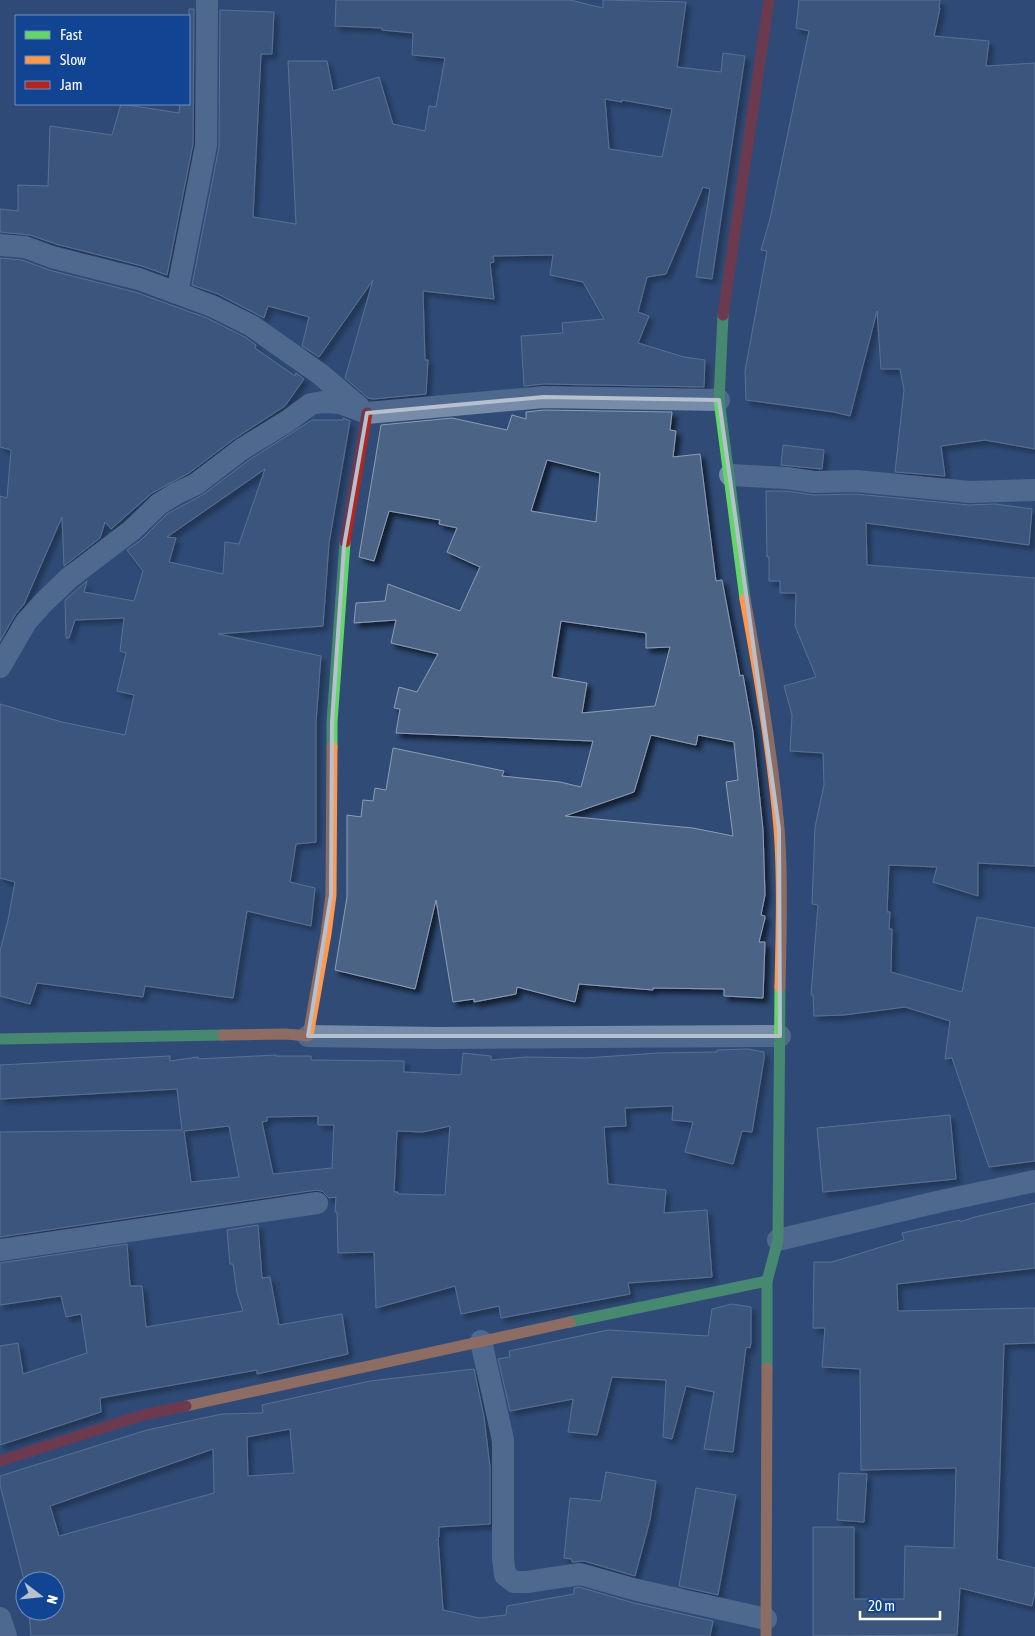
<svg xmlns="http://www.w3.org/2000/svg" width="1035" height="1636" font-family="'Asap Condensed',sans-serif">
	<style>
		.building { fill: #4c6385; stroke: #8c9db6; fill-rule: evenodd; filter: url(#shadow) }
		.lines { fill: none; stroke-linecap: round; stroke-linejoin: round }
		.street { stroke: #778ca9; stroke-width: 22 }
		.fast { stroke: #63d668; stroke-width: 11 }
		.slow { stroke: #ff974d; stroke-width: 11 }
		.jam { stroke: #b3261e; stroke-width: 11 }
		.marked { fill: none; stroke: #b6c0cf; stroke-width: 4; stroke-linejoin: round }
	</style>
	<defs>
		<filter id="shadow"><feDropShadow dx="4.5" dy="4.5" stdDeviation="2.5" flood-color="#0009"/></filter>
	</defs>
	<rect width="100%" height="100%" fill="#2f4b76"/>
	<!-- building -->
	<g class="building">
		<path d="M336 0H570L603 8V0L686 2 677 67 721 72 723 53 745 56 712 279 696 277 710 189 703 187 666 274 647 277 638 312 649 316 638 343 684 357 705 360 704 387 544 384 524 386 521 336 563 333 562 323 604 319 583 282 550 275 553 255 493 256 494 262 490 263 494 299 423 291 425 360H428L426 394 373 399 368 398 345 378 373 280 319 357 302 346 309 317 268 306 264 318 218 294 192 285 219 147 220 10 274 12 272 54H261L253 217 296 224 288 61H327L333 91 379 77 393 124 425 131 429 106 436 107 445 58 412 55 413 33 382 30V28L335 26ZM605 99 622 102V100L672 109 662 157 609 149Z"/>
		<path d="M799 0H940L939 8H940L934 36 989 41 986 66 1035 63V449L985 440 941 446 945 476 895 472 904 390 900 369H881L877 311 850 416 834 412 746 400 745 371 767 251 761 250 770 219 809 31 796 28Z"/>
		<path d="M189 9H194L193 144 167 275 142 266 56 244 30 235 0 232V209L18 211V185L48 186 50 126 112 135 121 104 179 113 180 104H189Z"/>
		<path d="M0 258 22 260 49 270 135 292 207 318 245 337 256 345 255 348 295 376 296 373 304 379 285 406 234 439 189 473 152 493 111 529 105 522 100 538 64 566 62 517 24 604 15 615 0 641V496L7 498 11 450 0 447Z"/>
		<path d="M544 410 672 412 670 430 676 431 673 457 700 454 716 581 722 580 740 676 743 675 753 732 763 830 765 895 761 915 765 916V918L759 942H765L763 998 724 996V989L653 988V990L579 984 575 1002 517 987 516 994 474 1002V999L453 1002 436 900 415 989 335 970 347 897V815L361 817 363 800 373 801 375 788 386 790 393 748 504 771 502 776 560 782 581 787 593 741 396 733 400 709 394 708 399 687 417 692 438 654 391 643 396 620 354 623 356 603 385 601 388 584 460 611 480 567 447 552 457 528 439 524 440 520 389 511 374 561 359 557 381 425 452 418 507 430 512 415 526 419V412ZM547 460 600 473 596 522 531 511ZM561 621 646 633V648L670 647 655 706 582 713 587 683 552 677ZM651 735 696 745 698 735 734 742 738 780 726 782 733 836 693 828 565 816 634 792Z"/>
		<path d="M343 418 350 421 329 543 323 626 218 634 321 656 316 722V842L296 844 290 882 315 888 311 926 247 911 233 998 145 986 143 997 37 983 30 1004 0 996V951L8 920 15 882 0 878V704L62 722 125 735 134 695 117 691 126 653 120 651 124 618 75 620 69 638H66L65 600 87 581 84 592 134 601 143 571 127 550 141 540 167 514 204 494 249 460 312 420H343ZM265 469 239 544 225 542 223 574 169 562 176 538 167 537Z"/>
		<path d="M783 445 824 450 822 469 781 465Z"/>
		<path d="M766 491H786L814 495 856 494 969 505 995 504 1032 509 1029 545 866 523 867 565 1035 578V866L978 863V896L933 882 937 867 889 865 887 912H890L889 929H892L891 972 962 992 977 917 1035 928V1161L989 1167 952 1058 945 1059 950 1021 905 1007 844 1015 814 1016 813 995H811L818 905 812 904 815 827 824 785 823 753 790 751 792 715 784 686 816 677 795 626 796 593H780V581H769V557H767Z"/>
		<path d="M748 1049 764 1052V1059L752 1132 742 1131 733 1164 685 1152 693 1122 672 1120 673 1106 625 1108 626 1126 604 1127 608 1184 666 1190 664 1213 707 1210 712 1277 628 1283 630 1294 501 1318 499 1306 461 1314 455 1286 376 1308 374 1252 338 1253 337 1212H335L336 1197 329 1198 322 1191 316 1190 0 1237V1132L182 1130 177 1089 0 1099V1065L170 1056V1061L198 1057V1059L276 1055V1056H311V1060L404 1061V1072L461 1075 463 1053 491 1056V1060L527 1057 586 1058 657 1053 717 1052V1050ZM318 1116V1125H334L332 1168 273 1174 262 1122 267 1121V1117ZM229 1126 239 1177 191 1182 184 1131ZM450 1126 445 1195 398 1194V1192H394L397 1131 423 1132Z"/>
		<path d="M950 1115 956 1179 823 1192 817 1128Z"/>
		<path d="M1035 1203V1268L897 1284 898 1311 1035 1308V1343L1004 1344 997 1559 1035 1568V1592L1032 1606 960 1588 957 1635 813 1636V1527H854V1599H904L905 1546 954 1548 956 1468 861 1470 860 1369 822 1367 825 1328H813L814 1262H832L904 1240 902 1233 960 1220V1222L975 1217Z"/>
		<path d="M258 1225 262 1278 270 1277 279 1325 342 1314 348 1354 257 1374V1370L100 1398 101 1412 0 1445V1346L18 1343 23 1374 87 1353 81 1314 66 1317 61 1296 0 1305V1263L127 1244 130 1286H142L146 1327 243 1311 237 1293 233 1264H230L227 1230Z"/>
		<path d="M732 1304 751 1307V1342L750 1348 746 1347 733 1452 704 1449 714 1392 686 1386 672 1439 663 1437 666 1380 612 1377 597 1435 568 1432 573 1399 510 1411 498 1359 510 1357 509 1351 608 1330 708 1336 712 1309Z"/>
		<path d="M474 1369 484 1417 490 1467V1524L439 1527V1537H438L443 1610 479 1618 506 1615 507 1606 574 1594V1588L579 1587 634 1603 713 1621 710 1636H31L29 1611H55V1581H25V1605H23L20 1580H24L0 1485V1476L147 1430 222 1414 263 1413 262 1405 370 1381ZM290 1429 294 1473 248 1476 247 1437ZM213 1449 214 1493 59 1536 50 1506Z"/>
		<path d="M606 1472 656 1481 650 1520 635 1576 584 1561 572 1562V1559L564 1558 570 1498 601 1501Z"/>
		<path d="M839 1473 867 1474 864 1522 837 1520Z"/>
		<path d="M696 1488 736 1495 718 1595 679 1586Z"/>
	</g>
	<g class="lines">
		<!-- street -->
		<g class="street">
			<path d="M0 245 25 247 52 257 139 279 212 306 252 326 320 374 358 406"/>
			<path d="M177 293 206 145 207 0"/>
			<path d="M730 475 787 478 814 482 856 481 970 492 1035 490"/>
			<path d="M0 667 26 622 43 603 69 578 132 530 159 504 177 493 196 484 242 449 286 422 311 404 323 402 340 403 367 413 544 397 719 400"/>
			<path d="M308 1036 438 1038 780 1036"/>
			<path d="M778 1240 937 1202 1035 1181"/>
			<path d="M0 1250 317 1203"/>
			<path d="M481 1341 503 1440V1559L505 1575 514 1582H527L580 1574 637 1590 766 1619"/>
			<path d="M0 1618 6 1636"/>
		</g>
		<!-- fast -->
		<g class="fast">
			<path d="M723 315 719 400 745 599"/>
			<path d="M332 747V722L345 542"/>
			<path d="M0 1039 223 1035"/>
			<path d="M570 1322 767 1281"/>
			<path d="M767 1368V1281L778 1240 780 987"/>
		</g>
		<!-- slow -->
		<g class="slow">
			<path d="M745 599C759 675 772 750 779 828 783 880 781 934 780 987"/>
			<path d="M223 1035 286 1034 308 1036 326 934 331 895 332 747"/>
			<path d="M186 1406 570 1322"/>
			<path d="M766 1636 767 1368"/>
		</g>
		<!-- jam -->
		<g class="jam">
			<path d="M723 315 769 0"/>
			<path d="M345 542 367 413"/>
			<path d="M0 1461 143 1415 186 1406"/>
		</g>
	</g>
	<!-- marked area -->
	<path d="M0 0H1035V1636H0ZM544 397 719 400 779 829 780 1036H308L331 895 332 722 344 546 367 413Z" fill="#2f4b76" fill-opacity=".55" fill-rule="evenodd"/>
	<path class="marked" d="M544 397 719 400 779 829 780 1036H308L331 895 332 722 344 546 367 413Z"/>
	<!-- legend -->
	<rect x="15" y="15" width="175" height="90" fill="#114594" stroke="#708fbf"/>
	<rect x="25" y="31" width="25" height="8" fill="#63d668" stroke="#708fbf"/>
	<text x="60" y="40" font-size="15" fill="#ffffff">Fast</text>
	<rect x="25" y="56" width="25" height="8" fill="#ff974d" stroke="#708fbf"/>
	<text x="60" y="65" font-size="15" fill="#ffffff">Slow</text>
	<rect x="25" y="81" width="25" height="8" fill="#b3261e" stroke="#708fbf"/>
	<text x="60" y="90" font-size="15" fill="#ffffff">Jam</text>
	<!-- north arrow -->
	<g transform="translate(40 1596) rotate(106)"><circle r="24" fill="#114594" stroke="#708fbf"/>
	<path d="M0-4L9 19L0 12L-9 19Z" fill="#b6c0cf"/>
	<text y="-8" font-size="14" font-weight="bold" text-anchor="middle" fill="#ffffff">N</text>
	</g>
	<!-- scale -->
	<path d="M860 1611v8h80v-8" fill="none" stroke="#ffffff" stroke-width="2.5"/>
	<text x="868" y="1611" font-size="15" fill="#ffffff" stroke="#114594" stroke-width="4" paint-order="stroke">20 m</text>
</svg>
